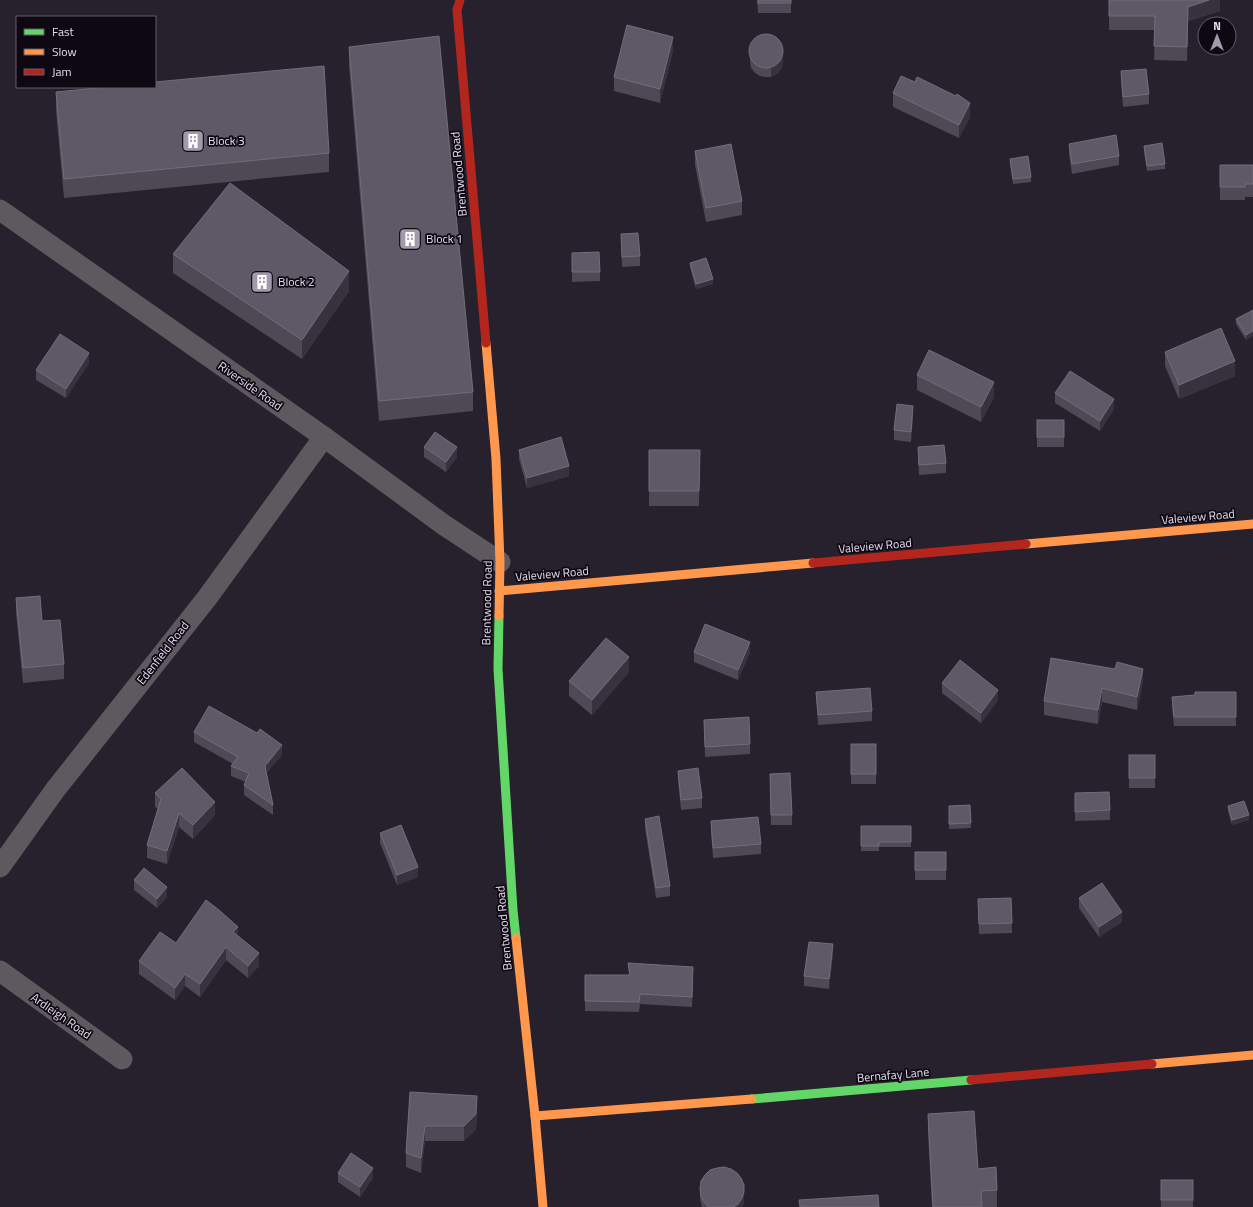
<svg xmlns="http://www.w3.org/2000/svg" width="1253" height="1207" font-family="'Titillium Web',sans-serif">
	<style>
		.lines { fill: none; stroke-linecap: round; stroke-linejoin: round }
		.street { stroke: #5e585f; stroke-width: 21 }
		.fast { stroke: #63d668; stroke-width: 9 }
		.slow { stroke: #ff974d; stroke-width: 9 }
		.jam { stroke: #b3261e; stroke-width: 9 }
		.wall { fill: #4d4955 }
		.shaded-wall { fill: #37323e }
		.building { fill: #5e5966; stroke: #736d7b }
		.labels { text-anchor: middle; stroke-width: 3.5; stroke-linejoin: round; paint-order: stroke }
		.poi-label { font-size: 12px; fill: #e5dcee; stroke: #0e0813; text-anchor: start }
		.street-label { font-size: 12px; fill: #e5dcee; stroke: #0e0813 }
	</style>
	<rect width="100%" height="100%" fill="#27202d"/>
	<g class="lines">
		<!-- street -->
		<g class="street">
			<path d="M0 210 324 437 444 525 500 562"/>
			<path d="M0 867 55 790 207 598 324 437"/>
			<path d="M0 971 122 1059"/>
		</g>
		<!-- fast -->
		<g class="fast">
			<path d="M499 616 498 669 513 910 516 938"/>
			<path d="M752 1099 971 1080"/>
		</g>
		<!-- slow -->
		<g class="slow">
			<path d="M486 343 496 459 500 562 499 616"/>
			<path d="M1026 544 1253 524"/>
			<path d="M499 591 813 563"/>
			<path d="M516 938 535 1116 543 1207"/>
			<path d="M1152 1064 1253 1055"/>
			<path d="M535 1116 752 1099"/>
		</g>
		<!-- jam -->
		<g class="jam">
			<path d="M460 0 457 10 486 343"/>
			<path d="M813 563 1026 544"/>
			<path d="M971 1080 1152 1064"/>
		</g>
	</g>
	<!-- wall -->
	<g class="wall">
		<path d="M757 0H791V13H758Z"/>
		<path d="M1109 0H1220V11L1188 21 1187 61 1154 60 1155 30H1109Z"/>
		<path d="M349 47 473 392V411L379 421 349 66Z"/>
		<path d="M750 47 783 60 782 67 778 73 771 77H765L760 76 755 73 751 68 750 62Z"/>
		<path d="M673 51 660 103 614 91V77Z"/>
		<path d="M1121 71 1149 94V104L1123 107 1121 81Z"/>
		<path d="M56 92 329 153V172L64 198 56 111Z"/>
		<path d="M893 93 970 117 959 138 893 107Z"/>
		<path d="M1069 144 1119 156V165L1072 174 1069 154Z"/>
		<path d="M1144 146 1165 164V169L1147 171 1144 151Z"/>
		<path d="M695 151 742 201V215L706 222 695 165Z"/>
		<path d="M1010 159 1031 177V182L1013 184 1010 164Z"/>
		<path d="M1220 165H1253V197H1245V200H1220Z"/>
		<path d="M621 234 640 256V266L622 267 621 244Z"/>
		<path d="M572 253 600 272V281L572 282Z"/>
		<path d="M173 254 349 291 302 359 173 273Z"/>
		<path d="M690 263 713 284 696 289 690 267Z"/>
		<path d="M1253 310 1246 340 1236 324V319Z"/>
		<path d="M1165 352 1235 376 1179 399 1165 366Z"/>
		<path d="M89 363 66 398 36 380V370Z"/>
		<path d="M917 375 994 397 981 422 917 390Z"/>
		<path d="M1055 393 1114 409 1100 431 1055 403Z"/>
		<path d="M913 416 911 442 894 440V430Z"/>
		<rect x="1037" y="420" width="27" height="27"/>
		<path d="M424 447 457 457 446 472 424 457Z"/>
		<path d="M918 447 946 463V473L919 475 918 457Z"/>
		<path d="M519 450 569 476 527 488 519 459Z"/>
		<path d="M649 450H700L699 506H649Z"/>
		<path d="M16 598 42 621 64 664V679L23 683 16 613Z"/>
		<path d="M694 652H750L738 680 694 662Z"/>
		<path d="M1115 669 1143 682 1137 710 1102 702 1098 724 1044 715V701Z"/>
		<path d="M629 672 592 715 569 696V681Z"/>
		<path d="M942 683 998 700 981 723 942 693Z"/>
		<path d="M816 692 872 711V721L818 725Z"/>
		<path d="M1236 692V726H1174L1172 706V697Z"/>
		<path d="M704 720 750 744V754L705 757Z"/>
		<path d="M194 732 282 755 266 773 273 805V815L244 795V785L246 782 231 776V766L233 764 194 742Z"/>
		<rect x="851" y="744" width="25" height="40"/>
		<rect x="1129" y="755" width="26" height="33"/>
		<path d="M678 771 702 798V808L681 810 678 780Z"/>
		<path d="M770 774 792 815V825H771Z"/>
		<path d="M155 793 215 815 193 839 179 827 167 864 147 858V845L158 809 155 807Z"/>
		<path d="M1075 793 1110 810V820L1075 821Z"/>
		<path d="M970 805 971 828 949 829V806Z"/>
		<path d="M1228 806 1249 820 1232 825 1228 811Z"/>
		<path d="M645 819 670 886V896L656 898 645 828Z"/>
		<path d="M711 821 761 844V854L713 858 711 831Z"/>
		<path d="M861 826H911V847H879V851H861Z"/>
		<path d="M380 833 418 877 397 885 380 843Z"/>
		<rect x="915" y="852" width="31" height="28"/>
		<path d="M134 880 167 897 157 908 134 890Z"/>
		<path d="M1011 898 1012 933 979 934 978 899Z"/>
		<path d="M1079 898 1122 922 1099 937 1079 908Z"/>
		<path d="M238 935 259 966 248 978 226 960 200 997 185 986 175 1000 139 974V961L176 943Z"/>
		<path d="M833 954 829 989 804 986V976Z"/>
		<path d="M628 963 693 976 692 1007 640 1004 639 1012 585 1011V975H629Z"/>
		<path d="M410 1092 477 1110 476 1129 464 1141H425L421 1173 406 1167V1153Z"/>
		<path d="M928 1114 997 1190V1207H932L928 1133Z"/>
		<path d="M338 1173 373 1178 360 1197 338 1182Z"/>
		<rect x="1161" y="1180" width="32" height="27"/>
		<path d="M700 1189 744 1202 742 1207H702L700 1199Z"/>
	</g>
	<!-- shaded-wall -->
	<g class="shaded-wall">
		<path d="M1209 0H1220V11L1188 21 1187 61 1188 7Z"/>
		<path d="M673 37V51L660 103V89Z"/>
		<path d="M783 50V60L782 67 778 73 771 77V67Z"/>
		<path d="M970 103V117L959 138V125Z"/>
		<path d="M349 271V291L302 359V340Z"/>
		<path d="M713 279V284L696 289V284Z"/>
		<path d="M1253 331V336L1246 340V335Z"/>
		<path d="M89 353V363L66 398V389Z"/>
		<path d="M1235 361V376L1179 399V385Z"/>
		<path d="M994 382V397L981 422V407Z"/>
		<path d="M1114 399V409L1100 431V421Z"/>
		<path d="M913 406V416L911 442V432Z"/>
		<path d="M457 447V457L446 472V462Z"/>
		<path d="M569 466V476L527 488V478Z"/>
		<path d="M750 642V652L738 680V670Z"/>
		<path d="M629 657V672L592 715V700Z"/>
		<path d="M1143 669V682L1137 710V697Z"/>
		<path d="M1102 688V702L1098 724V710Z"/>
		<path d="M998 690V700L981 723V713Z"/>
		<path d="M282 745V755L265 775V766Z"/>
		<path d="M215 802V815L193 839V825Z"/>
		<path d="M179 813V827L167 864V851Z"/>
		<path d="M1249 815V820L1232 825V820Z"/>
		<path d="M418 867V877L397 885V875Z"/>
		<path d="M167 887V897L157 908V899Z"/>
		<path d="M1122 912V922L1099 937V927Z"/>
		<path d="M238 927V940L233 932Z"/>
		<path d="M833 944V954L829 989V979Z"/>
		<path d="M226 947V960L200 997V984Z"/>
		<path d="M259 953V966L248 978V966Z"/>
		<path d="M693 967V976L692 1007V997Z"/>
		<path d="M185 974V986L175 1000V988Z"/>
		<path d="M477 1096V1110L476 1129 464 1141V1126Z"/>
		<path d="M425 1126V1141L421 1173V1158Z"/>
		<path d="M373 1168V1178L360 1197V1187Z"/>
		<path d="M744 1192V1202L742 1207H734Z"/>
	</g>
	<!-- building -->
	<g class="building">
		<rect x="758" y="0" width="33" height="3"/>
		<path d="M1109 0H1209L1188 7 1187 47 1154 46 1155 16H1109Z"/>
		<path d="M627 25 673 37 660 89 614 77Z"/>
		<circle cx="766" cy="51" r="17"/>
		<path d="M439 36 473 392 379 401 349 47Z"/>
		<path d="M324 66 329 153 64 179 56 92 107 87H155V82Z"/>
		<path d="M1146 69 1149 94 1123 97 1121 71Z"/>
		<path d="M901 76 915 82 917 77 956 96 957 94 970 103 959 125 893 93Z"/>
		<path d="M1116 135 1119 156 1072 164 1069 144Z"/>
		<path d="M1162 143 1165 164 1147 166 1144 146Z"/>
		<path d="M731 144 742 201 706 208 695 151Z"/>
		<path d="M1028 156 1031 177 1013 179 1010 159Z"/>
		<path d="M1220 165H1253V184H1245V187H1220Z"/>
		<path d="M230 183 349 271 302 340 173 254Z"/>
		<path d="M638 233 640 256 622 257 621 234Z"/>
		<path d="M599 252 600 272H572V253Z"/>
		<path d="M706 258 713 279 696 284 690 263Z"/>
		<path d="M1253 310V331L1246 335 1236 319Z"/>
		<path d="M1221 328 1235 361 1179 385 1165 352Z"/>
		<path d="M60 334 89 353 66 389 36 370Z"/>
		<path d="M929 350 994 382 981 407 917 375Z"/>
		<path d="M1070 371 1114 399 1100 421 1055 393Z"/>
		<path d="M897 404 913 406 911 432 894 430Z"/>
		<rect x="1037" y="420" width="27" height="17"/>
		<path d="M435 432 457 447 446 462 424 447Z"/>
		<path d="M561 437 569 466 527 478 519 450Z"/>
		<path d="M944 445 946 463 919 465 918 447Z"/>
		<path d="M649 450H700L699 491H649Z"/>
		<path d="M40 596 42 621 60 620 64 664 23 668 16 598Z"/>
		<path d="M705 624 750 642 738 670 694 652Z"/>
		<path d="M606 638 629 657 592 700 569 681Z"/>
		<path d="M1051 658 1115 669 1117 662 1143 669 1137 697 1102 688 1098 710 1044 701Z"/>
		<path d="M960 660 998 690 981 713 942 683Z"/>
		<path d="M870 688 872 711 818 715 816 692Z"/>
		<path d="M1195 692H1236V717H1174L1172 697 1195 695Z"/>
		<path d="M209 706 257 733 260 729 282 745 265 766 273 805 244 785 249 773 231 766 238 757 194 732Z"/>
		<path d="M749 717 750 744 705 747 704 720Z"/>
		<rect x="851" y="744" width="25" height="30"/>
		<rect x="1129" y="755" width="26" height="23"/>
		<path d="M182 768 215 802 193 825 179 813 167 851 147 845 161 799 155 793Z"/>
		<path d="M698 768 702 798 681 800 678 771Z"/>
		<path d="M790 773 792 815H771L770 774Z"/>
		<path d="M1109 792 1110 810 1075 812V793Z"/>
		<path d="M1244 801 1249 815 1232 820 1228 806Z"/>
		<path d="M970 805 971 823 949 824V806Z"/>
		<path d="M659 816 670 886 656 888 645 819Z"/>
		<path d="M758 817 761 844 713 848 711 821Z"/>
		<path d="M401 825 418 867 397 875 380 833Z"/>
		<path d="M861 826H911V842H879V846H861Z"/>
		<rect x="915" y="852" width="31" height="18"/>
		<path d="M144 868 167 887 157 899 134 880Z"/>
		<path d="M1102 883 1122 912 1099 927 1079 898Z"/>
		<path d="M1011 898 1012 923 979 924 978 899Z"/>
		<path d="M206 900 219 910 238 927 233 932 259 953 248 966 226 947 200 984 185 974 175 988 139 961 160 932 176 943Z"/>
		<path d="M809 942 833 944 829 979 804 976Z"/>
		<path d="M628 963 693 967 692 997 640 994 639 1002 585 1001V975H630Z"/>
		<path d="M410 1092 477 1096 476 1114 464 1126H425L421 1158 406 1153Z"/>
		<path d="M974 1111 978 1169 996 1167 997 1190 981 1191 982 1207H933L928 1114Z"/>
		<path d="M351 1153 373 1168 360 1187 338 1173Z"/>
		<path d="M724 1167 731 1169 737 1173 741 1178 744 1185V1192L742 1198 738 1204 734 1207H709L705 1203 701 1196 700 1189 701 1181 705 1175 710 1170 717 1168Z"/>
		<rect x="1161" y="1180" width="32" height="20"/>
		<path d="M878 1195 879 1207H800L799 1200Z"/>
	</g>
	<!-- icons -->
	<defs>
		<g id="building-square" transform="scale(1.15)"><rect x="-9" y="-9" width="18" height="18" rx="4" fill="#a29aaa" stroke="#0e0813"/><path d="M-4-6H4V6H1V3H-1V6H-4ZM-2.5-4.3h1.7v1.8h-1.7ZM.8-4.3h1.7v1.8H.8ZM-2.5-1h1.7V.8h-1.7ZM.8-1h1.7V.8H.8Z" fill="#fff"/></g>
	</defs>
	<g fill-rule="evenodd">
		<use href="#building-square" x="193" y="141"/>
		<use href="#building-square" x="410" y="239"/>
		<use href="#building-square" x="262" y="282"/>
	</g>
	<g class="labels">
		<!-- poi labels -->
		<g class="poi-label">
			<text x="208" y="145">Block 3</text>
			<text x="426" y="243">Block 1</text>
			<text x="278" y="286">Block 2</text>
		</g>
		<!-- street labels -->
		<g class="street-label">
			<text transform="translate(459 174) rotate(-95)" y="4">Brentwood Road</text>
			<text transform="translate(250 386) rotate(35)" y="4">Riverside Road</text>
			<text transform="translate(1198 517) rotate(-5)" y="4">Valeview Road</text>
			<text transform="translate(875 546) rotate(-5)" y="4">Valeview Road</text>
			<text transform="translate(552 574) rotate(-5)" y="4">Valeview Road</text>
			<text transform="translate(487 603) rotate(-89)" y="4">Brentwood Road</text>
			<text transform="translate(163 653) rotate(-52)" y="4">Edenfield Road</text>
			<text transform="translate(504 928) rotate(-95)" y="4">Brentwood Road</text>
			<text transform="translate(61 1016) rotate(35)" y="4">Ardleigh Road</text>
			<text transform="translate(893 1075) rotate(-5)" y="4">Bernafay Lane</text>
		</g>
	</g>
	<!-- legend -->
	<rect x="16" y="16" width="140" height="72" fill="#0e0813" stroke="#645d6b"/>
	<rect x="24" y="29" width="20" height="6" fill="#63d668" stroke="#645d6b"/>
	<text x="52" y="36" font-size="12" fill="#e5dcee">Fast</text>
	<rect x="24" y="49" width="20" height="6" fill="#ff974d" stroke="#645d6b"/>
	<text x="52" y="56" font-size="12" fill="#e5dcee">Slow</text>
	<rect x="24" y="69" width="20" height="6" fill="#b3261e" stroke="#645d6b"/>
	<text x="52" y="76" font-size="12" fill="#e5dcee">Jam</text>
	<!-- north arrow -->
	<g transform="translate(1217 36)"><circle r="19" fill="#0e0813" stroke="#645d6b"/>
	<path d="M0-3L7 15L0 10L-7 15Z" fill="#a29aaa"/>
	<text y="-6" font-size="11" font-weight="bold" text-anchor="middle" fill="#e5dcee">N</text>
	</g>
</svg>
